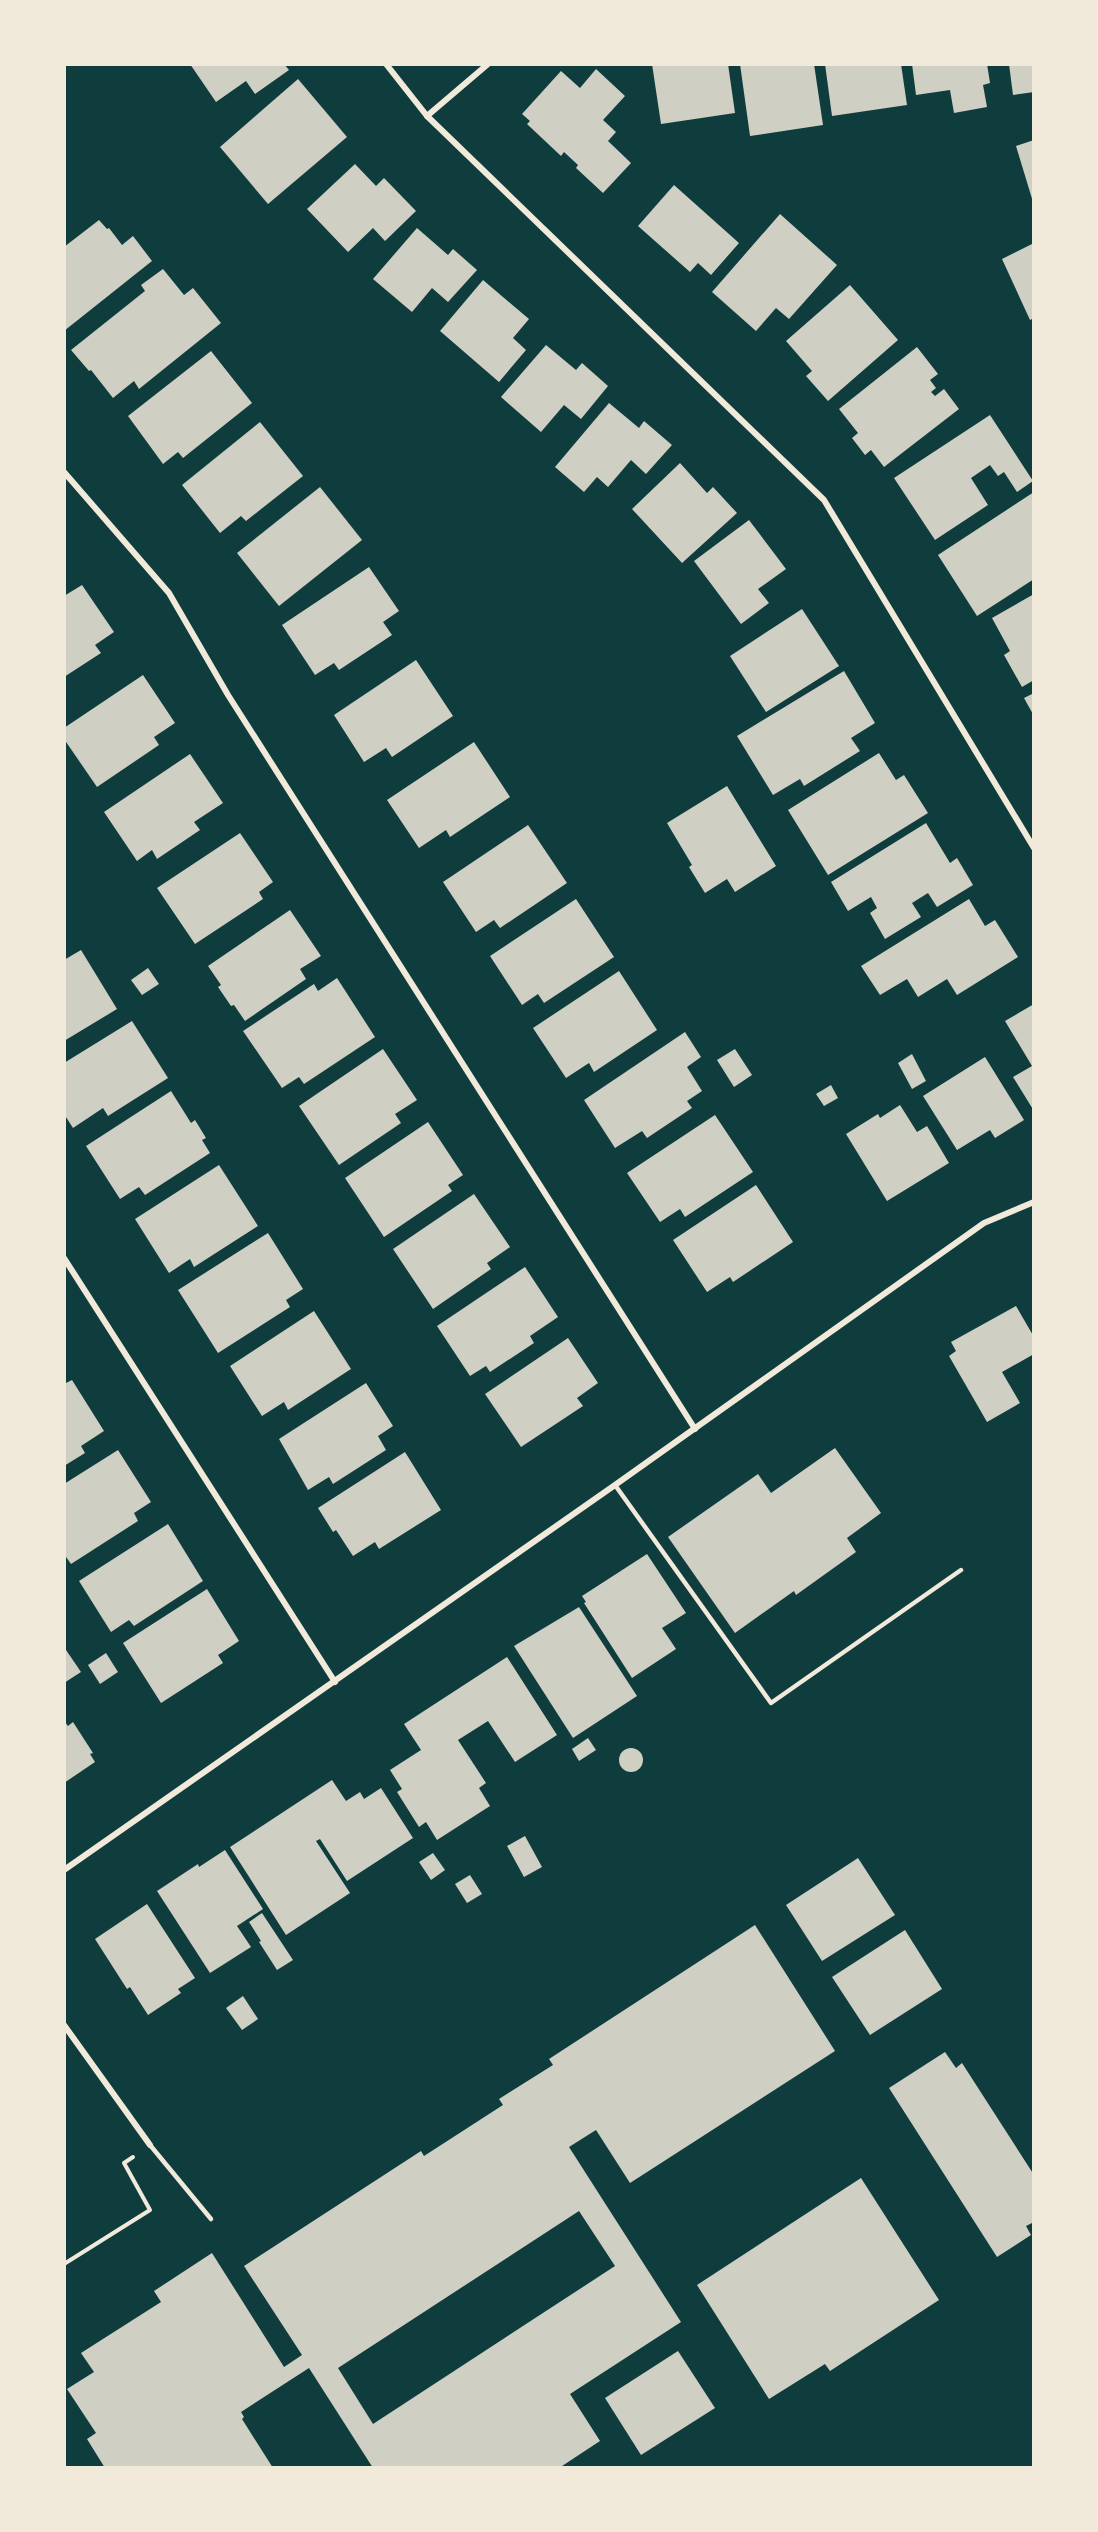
<svg xmlns="http://www.w3.org/2000/svg" width="1098" height="2532" font-family="Poppins,sans-serif">
	<style>
		.building { fill: #cfcfc3; fill-rule: evenodd }
		.lines { fill: none; stroke-linecap: round; stroke-linejoin: round }
		.path { stroke: #f1e9da; stroke-width: 4 }
		.service { stroke: #f1e9da; stroke-width: 4.5 }
		.minor { stroke: #f1e9da; stroke-width: 6 }
	</style>
	<rect width="100%" height="100%" fill="#0f3d3e"/>
	<!-- building -->
	<g class="building">
		<path d="M190 64H284L289 70 255 94 246 81 216 102Z"/>
		<path d="M652 64H728L735 113 661 124Z"/>
		<path d="M740 64H814L823 125 750 136Z"/>
		<path d="M825 64H901L907 105 832 116Z"/>
		<path d="M912 64H987L990 83 983 85 987 107 954 113 950 90 916 95Z"/>
		<path d="M1009 64H1034V92L1013 95Z"/>
		<path d="M596 69 625 96 603 120 616 132 608 141 631 163 603 193 576 168 578 165 564 152 561 156 527 124 530 121 522 114 561 71 580 88Z"/>
		<path d="M298 79 347 137 268 204 220 147Z"/>
		<path d="M1034 140V202H1033L1016 146Z"/>
		<path d="M355 164 376 186 384 178 416 211 385 241 373 228 348 252 307 209Z"/>
		<path d="M674 185 739 243 711 275 698 263 690 272 638 226Z"/>
		<path d="M780 214 837 265 789 319 776 308 756 331 712 292Z"/>
		<path d="M99 220 107 229 109 228 122 245 133 236 152 261 64 331V247Z"/>
		<path d="M417 228 448 255 453 249 477 270 448 302 432 288 412 312 373 279Z"/>
		<path d="M1034 243V318L1030 320 1002 259Z"/>
		<path d="M163 269 184 295 193 288 221 323 139 389 134 381 113 398 91 370 89 371 71 350 145 291 141 285Z"/>
		<path d="M483 280 529 319 513 338 526 350 499 382 440 331Z"/>
		<path d="M850 285 898 340 828 401 806 376 812 371 786 341Z"/>
		<path d="M546 345 576 370 582 363 608 386 581 419 564 405 541 432 501 397Z"/>
		<path d="M917 347 938 374 930 380 936 388 931 392 935 396 944 389 959 409 884 467 871 450 865 455 852 438 858 433 839 409Z"/>
		<path d="M211 351 252 403 183 458 178 452 163 464 128 416Z"/>
		<path d="M609 403 639 428 644 421 672 445 646 474 631 460 608 487 597 477 584 492 555 467Z"/>
		<path d="M990 415 1033 481 1017 492 1004 472 998 476 990 465 971 478 988 505 935 540 894 478Z"/>
		<path d="M260 422 303 476 246 521 241 516 220 533 182 485Z"/>
		<path d="M680 463 707 493 713 487 737 513 682 563 632 509Z"/>
		<path d="M320 487 362 540 279 606 237 553Z"/>
		<path d="M1034 492V579L977 616 938 555Z"/>
		<path d="M749 520 786 569 758 589 769 603 741 624 694 561Z"/>
		<path d="M369 567 399 611 383 622 392 635 339 670 334 663 315 675 282 625Z"/>
		<path d="M82 585 114 632 95 645 101 653 64 677V596Z"/>
		<path d="M1034 594V680L1022 687 1004 655 1010 651 992 618Z"/>
		<path d="M802 609 839 666 766 712 730 656Z"/>
		<path d="M416 660 453 716 392 757 386 748 364 762 334 715Z"/>
		<path d="M844 671 875 723 851 738 860 751 804 786 800 779 773 795 737 736Z"/>
		<path d="M143 675 175 723 154 737 159 745 97 787 64 739V728Z"/>
		<path d="M1034 693V716L1024 698Z"/>
		<path d="M474 742 510 797 450 837 446 830 419 848 387 800Z"/>
		<path d="M879 753 896 780 904 775 928 813 828 875 788 810Z"/>
		<path d="M190 754 223 803 194 822 200 830 157 859 152 850 137 861 104 812Z"/>
		<path d="M727 786 776 866 735 892 727 879 705 893 689 867 692 865 667 823Z"/>
		<path d="M926 823 950 863 957 858 973 885 937 907 928 893 912 903 921 917 885 939 870 913 877 908 871 897 848 911 831 882Z"/>
		<path d="M528 825 567 883 500 928 494 920 476 932 443 882Z"/>
		<path d="M240 833 273 882 259 892 263 899 195 944 157 888Z"/>
		<path d="M576 899 614 957 544 1003 538 994 522 1005 490 956Z"/>
		<path d="M969 899 985 926 995 920 1018 957 957 995 947 979 918 997 907 979 880 995 861 966Z"/>
		<path d="M290 910 321 956 300 969 306 979 245 1021 234 1005 231 1006 218 987 221 985 208 966Z"/>
		<path d="M81 950 117 1009 64 1041V960Z"/>
		<path d="M148 968 159 984 142 995 131 980Z"/>
		<path d="M619 971 657 1030 594 1072 589 1063 566 1078 533 1028Z"/>
		<path d="M337 978 375 1037 304 1084 299 1077 282 1088 243 1031 314 984 318 991Z"/>
		<path d="M1034 1004V1111L1013 1077 1032 1066 1005 1021Z"/>
		<path d="M132 1021 168 1078 108 1116 103 1108 73 1128 64 1114V1063Z"/>
		<path d="M685 1032 701 1057 687 1067 702 1091 687 1101 692 1108 647 1138 642 1131 615 1148 584 1100Z"/>
		<path d="M383 1049 417 1100 395 1114 401 1123 339 1165 299 1106Z"/>
		<path d="M735 1049 752 1075 734 1087 717 1060Z"/>
		<path d="M912 1054 926 1081 912 1089 898 1063Z"/>
		<path d="M985 1057 1024 1120 995 1138 990 1130 957 1150 923 1096Z"/>
		<path d="M831 1085 838 1098 824 1106 816 1094Z"/>
		<path d="M171 1091 191 1123 195 1120 206 1138 202 1140 210 1153 145 1195 139 1187 120 1199 86 1146Z"/>
		<path d="M900 1105 917 1132 927 1126 949 1163 887 1201 846 1134 878 1114 880 1118Z"/>
		<path d="M715 1115 753 1172 685 1217 680 1209 660 1222 627 1173Z"/>
		<path d="M428 1122 463 1175 448 1185 452 1191 384 1237 345 1178Z"/>
		<path d="M219 1165 258 1226 194 1267 190 1259 169 1273 135 1219Z"/>
		<path d="M756 1185 793 1242 733 1282 730 1277 707 1292 673 1240Z"/>
		<path d="M474 1194 510 1247 487 1263 491 1269 433 1309 393 1249Z"/>
		<path d="M268 1233 303 1289 286 1300 290 1307 218 1353 178 1290Z"/>
		<path d="M525 1267 558 1317 530 1336 534 1343 490 1372 486 1366 470 1376 437 1326Z"/>
		<path d="M1016 1306 1034 1337V1354L1002 1372 1020 1403 987 1422 949 1356 956 1351 951 1342Z"/>
		<path d="M314 1311 351 1369 288 1410 284 1402 262 1416 230 1366Z"/>
		<path d="M568 1338 598 1383 577 1398 583 1406 521 1447 485 1394Z"/>
		<path d="M72 1380 104 1431 81 1446 85 1453 64 1466V1384Z"/>
		<path d="M366 1383 393 1426 378 1436 386 1450 333 1484 329 1477 308 1490 279 1439Z"/>
		<path d="M835 1448 881 1513 847 1538 856 1552 796 1595 794 1591 735 1633 668 1537 758 1474 771 1493Z"/>
		<path d="M118 1450 151 1502 134 1513 138 1521 71 1564 64 1554V1484Z"/>
		<path d="M405 1452 441 1510 379 1549 375 1542 353 1556 336 1530 333 1532 318 1508Z"/>
		<path d="M168 1524 203 1581 134 1626 129 1620 111 1632 79 1581Z"/>
		<path d="M647 1554 686 1613 662 1628 676 1649 632 1678 584 1603 586 1602 582 1596Z"/>
		<path d="M207 1589 239 1641 218 1655 223 1663 161 1703 123 1643Z"/>
		<path d="M579 1607 637 1696 573 1738 514 1646Z"/>
		<path d="M64 1647 81 1672 64 1683Z"/>
		<path d="M106 1653 118 1672 100 1684 88 1665Z"/>
		<path d="M507 1657 557 1735 515 1762 488 1721 458 1740 486 1783 479 1788 490 1806 437 1840 426 1822 419 1827 397 1792 402 1789 390 1770 421 1750 404 1724Z"/>
		<path d="M64 1721 68 1726 73 1722 93 1753 90 1754 95 1762 64 1783Z"/>
		<path d="M588 1738 596 1750 579 1761 572 1749Z"/>
		<circle cx="631" cy="1760" r="12"/>
		<path d="M332 1780 346 1801 360 1792 364 1799 381 1788 413 1838 347 1881 320 1839 316 1841 350 1893 286 1935 230 1847Z"/>
		<path d="M525 1836 542 1867 524 1877 507 1846Z"/>
		<path d="M225 1850 263 1909 237 1926 251 1947 210 1973 157 1891 198 1864 199 1867Z"/>
		<path d="M433 1853 445 1870 431 1880 419 1862Z"/>
		<path d="M858 1858 895 1915 822 1961 786 1905Z"/>
		<path d="M470 1875 482 1894 467 1903 455 1884Z"/>
		<path d="M147 1904 195 1978 178 1989 181 1993 148 2015 130 1987 127 1989 95 1939Z"/>
		<path d="M262 1913 293 1960 277 1970 259 1942 261 1941 249 1922Z"/>
		<path d="M755 1925 835 2051 630 2183 596 2130 569 2147 681 2322 570 2394 600 2441 559 2468H373L309 2368 241 2412 244 2417 242 2419 273 2468H105L87 2439 96 2433 67 2389 94 2372 81 2353 161 2302 154 2291 212 2253 284 2367 302 2355 244 2266 421 2151 424 2156 503 2105 499 2099 553 2065 549 2059ZM579 2211 615 2266 373 2424 338 2368Z"/>
		<path d="M905 1930 942 1989 870 2035 832 1977Z"/>
		<path d="M243 1996 258 2019 242 2030 226 2008Z"/>
		<path d="M945 2052 956 2068 962 2063 1034 2175V2222L1026 2226 1031 2235 997 2257 889 2088Z"/>
		<path d="M861 2178 939 2300 830 2371 825 2364 769 2399 697 2285Z"/>
		<path d="M678 2351 715 2408 641 2455 605 2398Z"/>
	</g>
	<g class="lines">
		<!-- path -->
		<path class="path" d="M64 2264 150 2210 124 2163 133 2157"/>
		<!-- service -->
		<g class="service">
			<path d="M615 1485 771 1703 961 1570"/>
			<path d="M150 2145 211 2219"/>
		</g>
		<!-- minor -->
		<g class="minor">
			<path d="M386 64 427 116 824 500 1034 848"/>
			<path d="M427 116 488 64"/>
			<path d="M64 472 169 593 228 695 695 1429"/>
			<path d="M64 1258 335 1682"/>
			<path d="M64 1870 615 1485 984 1223 1034 1202"/>
			<path d="M64 2025 150 2145"/>
		</g>
	</g>
	<!-- border -->
	<rect width="1098" height="2532" fill="none" stroke="#f1e9da" stroke-width="132"/>
</svg>
